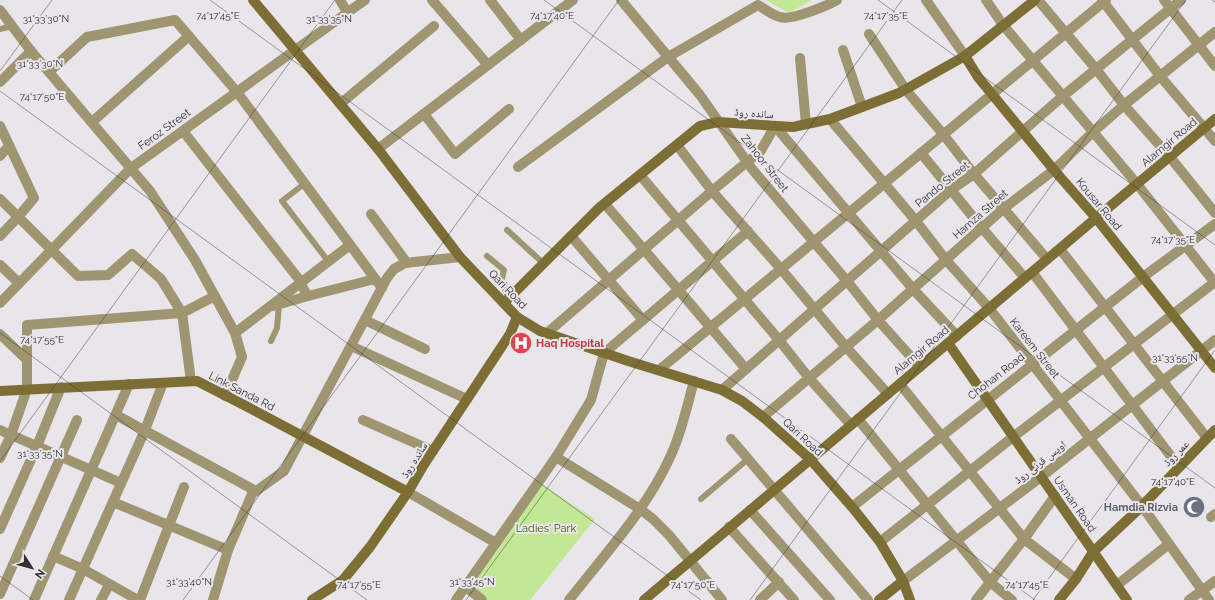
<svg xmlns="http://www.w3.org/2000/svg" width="1215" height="600" font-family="Raleway,'Noto Naskh Arabic',sans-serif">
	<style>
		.green { fill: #c3e895 }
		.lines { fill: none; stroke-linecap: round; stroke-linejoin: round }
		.lane { stroke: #9f9571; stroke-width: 6 }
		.street { stroke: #9f9571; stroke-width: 10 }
		.secondary { stroke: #7d6e36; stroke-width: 10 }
		.ticks { fill: none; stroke: #323134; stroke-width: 1; stroke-opacity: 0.45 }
		.labels { text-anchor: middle; stroke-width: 4; stroke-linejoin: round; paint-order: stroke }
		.street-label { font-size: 11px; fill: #323134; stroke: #e8e5eb }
		.health-label { font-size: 11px; font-weight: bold; fill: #be3a42; stroke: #e8e5eb; text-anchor: start }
		.worship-label { font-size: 11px; font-weight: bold; fill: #5b616d; stroke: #e8e5eb; text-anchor: end }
		.park-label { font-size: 11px; fill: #426003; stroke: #e8e5eb }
		.ticks-label { font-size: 10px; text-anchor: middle; fill: #323134; stroke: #e8e5eb; stroke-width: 4; stroke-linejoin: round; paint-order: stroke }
	</style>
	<rect width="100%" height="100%" fill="#e8e5eb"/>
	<!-- green -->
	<g class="green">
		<path d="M766 0H812L789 13Z"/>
		<path d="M538 482 595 519 530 600H482L466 587Z"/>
	</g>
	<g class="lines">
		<!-- lane -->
		<g class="lane">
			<path d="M0 29 12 26"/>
			<path d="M304 184 282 201 328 261"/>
			<path d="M507 230 543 263"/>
			<path d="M487 256 504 270 501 283 509 297"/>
			<path d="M271 341 277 328 279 305"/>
			<path d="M701 499 748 459"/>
		</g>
		<!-- street -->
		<g class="street">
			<path d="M340 0 347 12"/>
			<path d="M432 0 488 65"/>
			<path d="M490 0 521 40"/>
			<path d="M621 0 700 95 752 169 847 281 878 320 920 367"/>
			<path d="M926 0 965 56"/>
			<path d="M986 0 1003 25 1137 184 1215 283"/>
			<path d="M1038 0 1096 69 1124 105 1170 157 1215 213"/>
			<path d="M1102 0 1160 76 1215 141"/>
			<path d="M1164 0 1215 66"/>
			<path d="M0 10 31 51 150 191 195 260 235 333 242 357 225 396"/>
			<path d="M869 34 906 90 943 134 974 174 1047 259"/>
			<path d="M843 50 862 107"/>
			<path d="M800 58 806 124"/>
			<path d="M49 72 87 37 175 20 237 92 382 288"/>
			<path d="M0 82 31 51"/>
			<path d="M340 104 434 26"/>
			<path d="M424 114 455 154 509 109"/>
			<path d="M830 119 916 221 946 260 989 308 1142 506 1209 600"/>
			<path d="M92 122 189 36"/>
			<path d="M0 126 34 198 18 217 0 236"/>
			<path d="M183 131 301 282"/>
			<path d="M677 145 712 191 781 269 846 347 888 394"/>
			<path d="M378 149 573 0"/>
			<path d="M921 153 982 228 1025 278"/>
			<path d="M0 156 9 146"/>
			<path d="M518 167 668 57 758 5C765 9 772 15 780 17 791 21 826 6 837 0"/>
			<path d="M640 175 779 340 809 378 851 425"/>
			<path d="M0 199 78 276 108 275 132 254 161 279 182 313 215 296"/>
			<path d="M605 204 746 369"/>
			<path d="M371 214 407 263"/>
			<path d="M571 236 643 320"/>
			<path d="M1060 249 1207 438"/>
			<path d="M0 265 19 283"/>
			<path d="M1032 272 1179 467"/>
			<path d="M300 283 308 296 375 279"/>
			<path d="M0 303 131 168 365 0"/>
			<path d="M273 306 308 296"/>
			<path d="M365 320 425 349"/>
			<path d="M235 333 350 245"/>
			<path d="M547 333 712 191 747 162 760 152 775 126 913 289 957 336"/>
			<path d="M0 334 27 360"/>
			<path d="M351 346 467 399"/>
			<path d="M659 370 1106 0"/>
			<path d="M900 384 1024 539 1076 579"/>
			<path d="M722 390 952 189 974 174 1063 96 1181 0"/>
			<path d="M116 415 256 491"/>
			<path d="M763 417 878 320 1003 209 1054 170 1093 132 1124 105 1215 32"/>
			<path d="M858 419 990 582 1012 600"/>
			<path d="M363 420 433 451"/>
			<path d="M0 430 121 483"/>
			<path d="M731 439 868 600"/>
			<path d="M556 457 640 509 653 519 669 535 722 600"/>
			<path d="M0 458 11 435 27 389V325L182 313 191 381"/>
			<path d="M408 492 496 543"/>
			<path d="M113 502 228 550"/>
			<path d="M852 507 1143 277 1215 224"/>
			<path d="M750 510 830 600"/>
			<path d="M1211 517 1215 514"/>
			<path d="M729 527 794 600"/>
			<path d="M0 529 37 446 61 387"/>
			<path d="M880 542 1013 437 1215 282"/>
			<path d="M53 556 83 569 138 600"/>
			<path d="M903 581 1041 477 1215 340"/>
			<path d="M1117 585 1169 544"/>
			<path d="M466 587 482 600"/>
			<path d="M0 594 77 420"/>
			<path d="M34 600 129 384"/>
			<path d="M69 600 145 430 163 383"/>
			<path d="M101 600 109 585"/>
			<path d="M140 600 184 487"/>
			<path d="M213 600 228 550 252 494 284 471 387 278 394 269 405 263 460 257"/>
			<path d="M456 600 556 457 591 400 604 353 748 231"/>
			<path d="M569 600C605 554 647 509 671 455 682 431 687 406 694 381"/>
			<path d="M760 600 779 582"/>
			<path d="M976 600 1024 539 1055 496"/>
			<path d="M1189 600 1215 581"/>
		</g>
		<!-- secondary -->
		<g class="secondary">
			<path d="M253 0 378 149 460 257 517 317 540 331 628 361 722 390 742 401 763 417 810 459 852 507 880 542 903 581 910 600"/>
			<path d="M965 56 978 77 1054 170 1096 218 1215 368"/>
			<path d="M504 303 599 208 700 126 718 122 793 127 830 119 862 107 899 93 965 56 1035 0"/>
			<path d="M948 343 1127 600"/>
			<path d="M0 391 197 381 244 405 408 492"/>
			<path d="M312 600 343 580 370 547 408 492 423 466 510 334 517 317"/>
			<path d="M644 600 1096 218 1215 119"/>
			<path d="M879 600 903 581"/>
			<path d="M1059 600 1076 579 1093 552 1142 506 1215 430"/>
		</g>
	</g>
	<!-- ticks -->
	<path class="ticks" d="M210 0 1035 600M544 0 1215 488M878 0 1215 245M1212 0 1215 2M0 71 52 0M0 91 701 600M0 333 367 600M0 461 335 0M0 576 33 600M183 600 619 0M466 600 902 0M750 600 1186 0M1033 600 1215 350"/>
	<!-- icons -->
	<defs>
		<g id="hospital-disc" transform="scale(1.15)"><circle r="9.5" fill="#e0444e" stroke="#e8e5eb"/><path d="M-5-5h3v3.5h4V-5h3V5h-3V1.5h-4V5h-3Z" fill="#fff"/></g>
		<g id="mosque-disc" transform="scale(1.15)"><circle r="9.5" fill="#6b7280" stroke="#e8e5eb"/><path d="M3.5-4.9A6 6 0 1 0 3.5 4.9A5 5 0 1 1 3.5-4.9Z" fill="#fff"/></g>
	</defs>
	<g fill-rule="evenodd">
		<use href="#hospital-disc" x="521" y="343"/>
		<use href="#mosque-disc" x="1194" y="507"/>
	</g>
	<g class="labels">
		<!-- street labels -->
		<g class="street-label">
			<text transform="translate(754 113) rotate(4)" y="4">ساندہ روڈ</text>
			<text transform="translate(164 129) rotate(-36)" y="4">Feroz Street</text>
			<text transform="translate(1169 142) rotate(-40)" y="4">Alamgir Road</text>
			<text transform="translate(765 163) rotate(52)" y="4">Zahoor Street</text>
			<text transform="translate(942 184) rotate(-39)" y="4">Pando Street</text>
			<text transform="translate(1099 204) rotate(50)" y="4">Kousar Road</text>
			<text transform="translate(980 214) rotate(-41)" y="4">Hamza Street</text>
			<text transform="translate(508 289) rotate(46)" y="4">Qari Road</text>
			<text transform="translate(1035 348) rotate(52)" y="4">Kareem Street</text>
			<text transform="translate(921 350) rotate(-40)" y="4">Alamgir Road</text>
			<text transform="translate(996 376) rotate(-38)" y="4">Chohan Road</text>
			<text transform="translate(242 391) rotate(27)" y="4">Link Sanda Rd</text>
			<text transform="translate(803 437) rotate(43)" y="4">Qari Road</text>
			<text transform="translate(1176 453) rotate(-46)" y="4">عمر روڈ</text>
			<text transform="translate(414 460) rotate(-58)" y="4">ساندہ روڈ</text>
			<text transform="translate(1040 462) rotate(-38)" y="4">اویس قرنی روڈ</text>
			<text transform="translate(1075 504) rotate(55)" y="4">Usman Road</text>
		</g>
		<!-- health labels -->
		<g class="health-label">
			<text x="536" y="347">Haq Hospital</text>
		</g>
		<!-- worship labels -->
		<g class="worship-label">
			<text x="1178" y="511">Hamdia Rizvia</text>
		</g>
		<!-- park labels -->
		<g class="park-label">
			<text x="546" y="532">Ladies' Park</text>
		</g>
	</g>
	<g class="ticks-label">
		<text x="218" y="19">74°17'45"E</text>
		<text x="552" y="19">74°17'40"E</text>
		<text x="886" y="19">74°17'35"E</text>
		<text x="46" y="22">31°33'30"N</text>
		<text x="329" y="22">31°33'35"N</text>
		<text x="40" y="67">31°33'30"N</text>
		<text x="42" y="100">74°17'50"E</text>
		<text x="1173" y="243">74°17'35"E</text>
		<text x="42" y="343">74°17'55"E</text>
		<text x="1175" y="361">31°33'55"N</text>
		<text x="40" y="457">31°33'35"N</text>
		<text x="1173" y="485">74°17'40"E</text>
		<text x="189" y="585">31°33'40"N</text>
		<text x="472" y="585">31°33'45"N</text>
		<text x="359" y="588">74°17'55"E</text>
		<text x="693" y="588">74°17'50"E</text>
		<text x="1027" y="588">74°17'45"E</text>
	</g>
	<!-- north arrow -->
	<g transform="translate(32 568) rotate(126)" stroke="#e8e5eb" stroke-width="3" paint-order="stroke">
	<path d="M0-3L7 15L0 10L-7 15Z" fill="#323134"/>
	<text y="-6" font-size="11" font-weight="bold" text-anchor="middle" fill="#323134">N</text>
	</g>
</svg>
